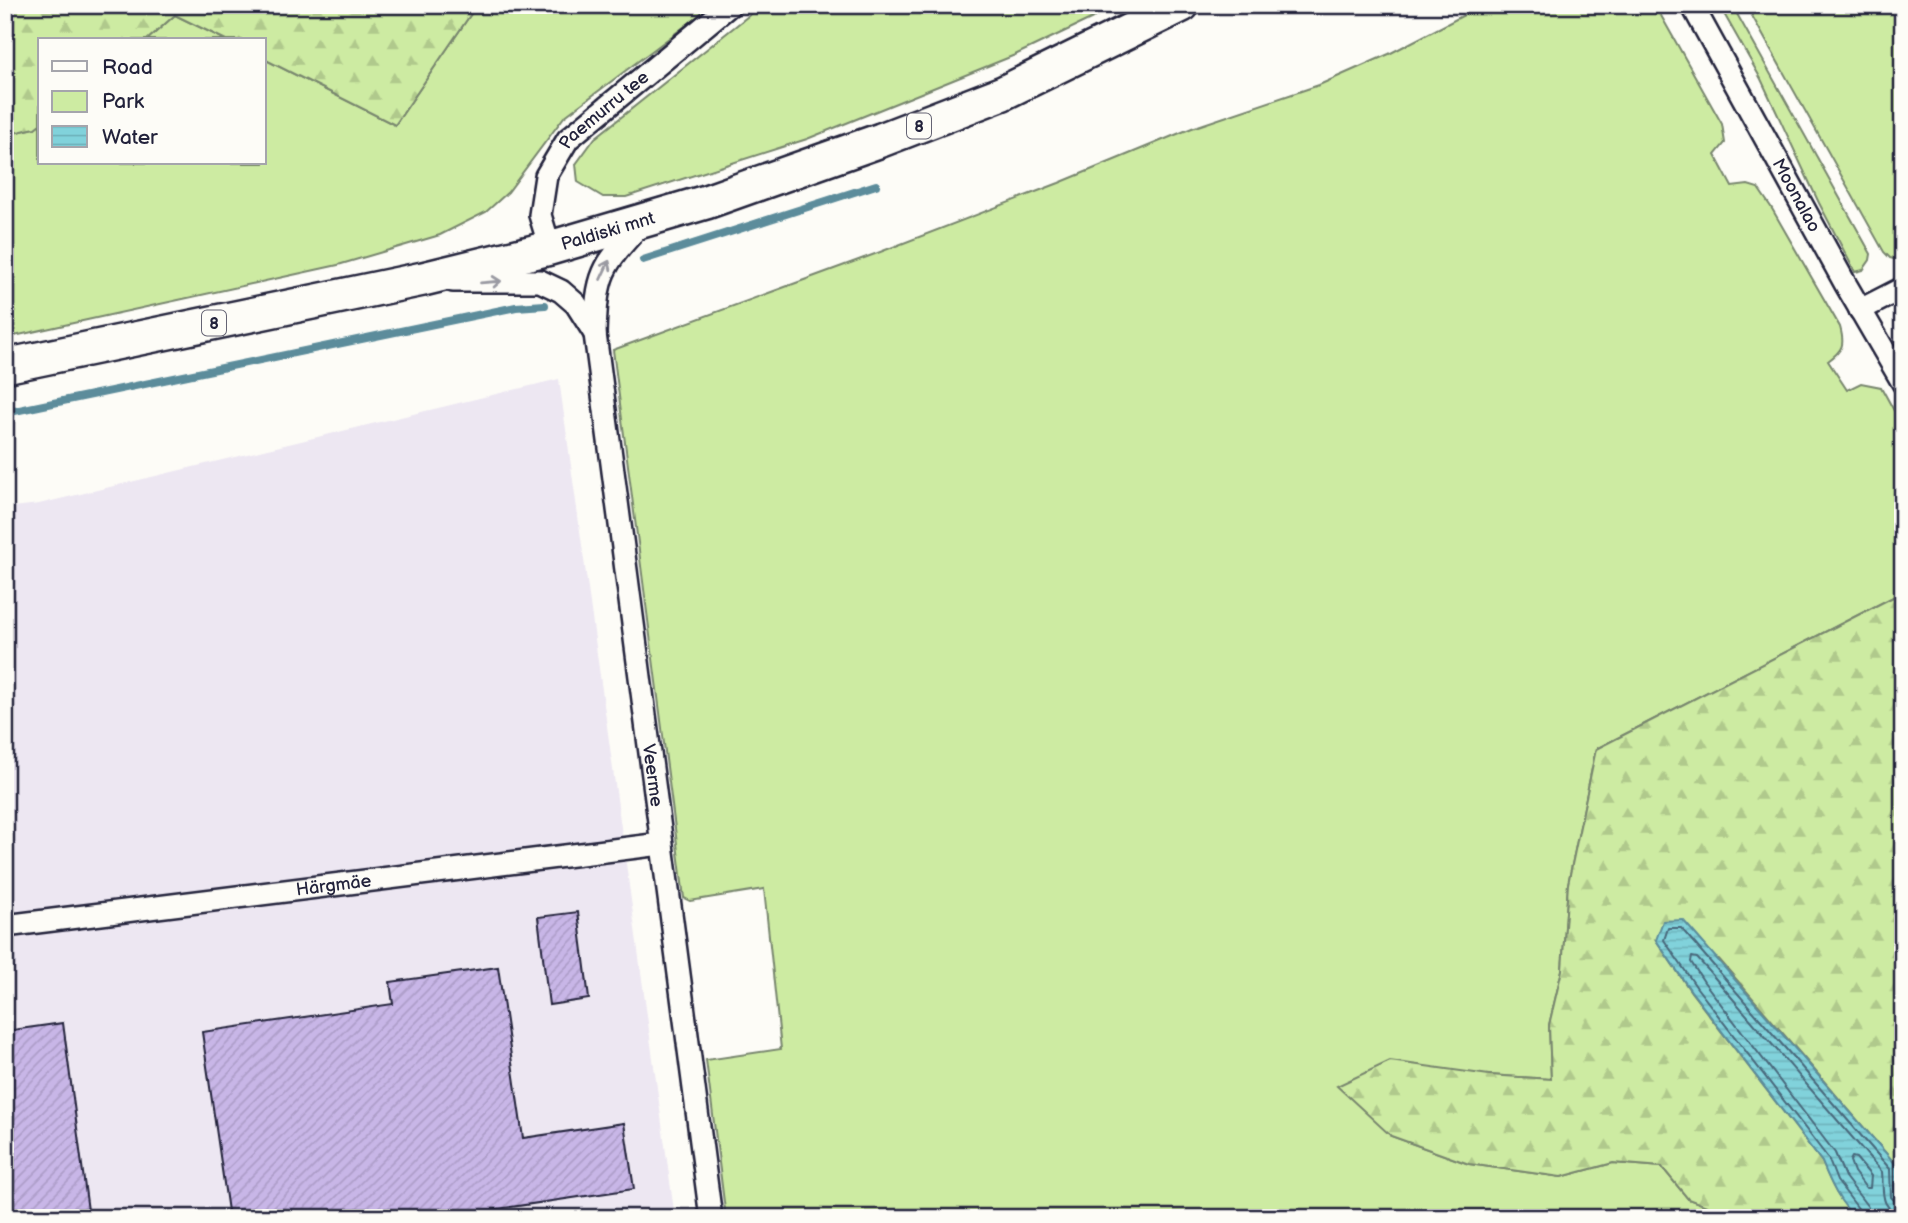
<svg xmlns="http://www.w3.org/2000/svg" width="1908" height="1223" font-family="'Balsamiq Sans',sans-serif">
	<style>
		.built { fill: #ede7f2 }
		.green { fill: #cdeba2; stroke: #78866e; stroke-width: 2 }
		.forest { fill: url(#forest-firs); stroke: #78866e; stroke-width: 2 }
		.water { fill: url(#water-rules); stroke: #5b8c9b; stroke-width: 2 }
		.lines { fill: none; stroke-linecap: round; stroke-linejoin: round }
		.shore { stroke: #48687b; stroke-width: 2 }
		.stream { stroke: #5b8c9b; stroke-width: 8 }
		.building { fill: url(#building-hatch); stroke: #22223b; stroke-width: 2 }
		.minor-casing { stroke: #22223b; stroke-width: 26 }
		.primary-casing { stroke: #22223b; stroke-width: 38 }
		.minor { stroke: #fdfcf7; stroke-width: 21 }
		.primary { stroke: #fdfcf7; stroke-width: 33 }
		.oneway { stroke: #9a9aa2 }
		.labels { text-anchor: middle; stroke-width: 7; stroke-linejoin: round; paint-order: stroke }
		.shield { fill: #fdfcf7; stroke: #646373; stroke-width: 2 }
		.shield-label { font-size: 16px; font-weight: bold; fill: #22223b }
		.street-label { font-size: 18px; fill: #22223b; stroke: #fdfcf7 }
	</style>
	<defs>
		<pattern id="forest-firs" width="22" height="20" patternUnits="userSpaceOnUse" patternTransform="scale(1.75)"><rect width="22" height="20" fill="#cdeba2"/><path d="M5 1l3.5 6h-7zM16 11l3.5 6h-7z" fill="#b0c98c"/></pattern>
		<pattern id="water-rules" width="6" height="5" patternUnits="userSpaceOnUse" patternTransform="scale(1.75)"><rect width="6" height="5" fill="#81d2db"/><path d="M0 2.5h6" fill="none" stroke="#6fb4bd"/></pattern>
		<pattern id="building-hatch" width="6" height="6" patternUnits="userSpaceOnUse" patternTransform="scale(1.75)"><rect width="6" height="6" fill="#c8b6e7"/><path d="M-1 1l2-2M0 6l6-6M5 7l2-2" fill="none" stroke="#ac9cc7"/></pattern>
	</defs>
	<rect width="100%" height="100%" fill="#fdfcf7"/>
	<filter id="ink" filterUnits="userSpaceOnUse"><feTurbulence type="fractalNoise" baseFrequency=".0143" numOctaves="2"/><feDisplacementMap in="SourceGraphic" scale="14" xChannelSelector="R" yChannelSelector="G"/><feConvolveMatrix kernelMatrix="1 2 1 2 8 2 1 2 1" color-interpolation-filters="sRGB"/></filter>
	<g filter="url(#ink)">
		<!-- built -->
		<path class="built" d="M559 379 675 1218H5V508L39 504Z"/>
		<!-- green -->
		<g class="green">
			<path d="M477 5H713L564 117 508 192 486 212 440 235 338 265 5 338V135L34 128 40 124V163H264V59L395 125Z"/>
			<path d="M762 5H1120L1015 55 807 139 626 197H603L578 182 576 164 595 138Z"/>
			<path d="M1483 5H1655L1722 124 1725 143 1715 155 1732 187 1748 185 1758 188 1771 207 1840 327C1845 345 1843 350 1828 361L1847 390 1861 383 1881 387 1903 427V592L1596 749 1568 884 1562 970 1549 1025 1551 1079 1489 1075 1391 1136 1469 1164 1561 1177 1613 1163 1662 1167 1688 1199 1715 1209 1722 1218H726L706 1060 781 1049 764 889 690 901 684 898 613 350 875 254 1059 183 1192 128 1319 85 1389 54Z"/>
			<path d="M1719 5H1732L1871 254 1870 260 1863 270 1855 272 1819 203 1761 79Z"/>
			<path d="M1746 5H1903V257L1898 260 1890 258 1884 252Z"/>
			<path d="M175 15 226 40H147Z"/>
		</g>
		<!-- forest -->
		<g class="forest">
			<path d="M5 5H477L395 125 264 59V40H226L175 15 147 40H40V124L35 128 5 135Z"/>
			<path d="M1903 592V1199L1898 1195V1167L1719 959 1656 940 1691 992 1822 1162C1830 1182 1840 1206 1859 1218H1722L1715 1209 1688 1199 1662 1167 1613 1163 1561 1177 1469 1164 1391 1136 1337 1086 1390 1061 1489 1075 1551 1079 1549 1025 1562 970 1568 884 1596 749Z"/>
		</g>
		<!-- water -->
		<path class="water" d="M1683 920 1898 1167V1195L1903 1199V1218C1890 1218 1870 1221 1858 1217 1842 1211 1828 1177 1822 1162L1691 991 1656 940 1663 921Z"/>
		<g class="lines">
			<!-- shore -->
			<g class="shore">
				<path d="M1852 1157 1856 1158 1871 1176 1870 1188H1866L1854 1172 1850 1161Z"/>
				<path d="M1862 1218 1860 1211 1837 1181 1828 1158 1697 988 1664 940 1668 928H1681L1890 1169 1891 1197 1897 1203 1903 1204"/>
				<path d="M1870 1218 1868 1207 1845 1177 1835 1153 1704 982 1691 962 1692 957 1697 958 1708 970 1882 1172C1884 1189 1878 1211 1903 1213"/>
			</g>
			<!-- stream -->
			<g class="stream">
				<path d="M643 260 876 185"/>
				<path d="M5 413 516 307 545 305"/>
			</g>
		</g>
		<!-- building -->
		<g class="building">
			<path d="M578 912 589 999 549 1005 538 917Z"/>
			<path d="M498 967 523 1138 624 1123 634 1189 436 1218H229L202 1032 393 1004 390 982Z"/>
			<path d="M63 1023 89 1218H5V1031Z"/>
		</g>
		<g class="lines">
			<!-- minor casing -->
			<g class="minor-casing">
				<g id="minor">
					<path id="s1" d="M1692 5 1846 285 1903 383"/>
					<path id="s2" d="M641 224C601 267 597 274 595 334L711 1218"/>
					<path id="s3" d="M550 248 540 215 546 176 568 139 730 5"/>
					<path d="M453 281H540L561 291 576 304 595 334"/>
					<path d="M1860 310 1903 288"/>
					<path id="s4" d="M5 926 661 844"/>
				</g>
			</g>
			<!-- primary casing -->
			<g class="primary-casing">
				<g id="primary">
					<path id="s5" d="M5 366 423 279 550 248 706 202 881 140 1003 93 1182 5"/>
				</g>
			</g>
			<!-- minor -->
			<use href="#minor" class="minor"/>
			<!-- primary -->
			<use href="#primary" class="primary"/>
		</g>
		<!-- one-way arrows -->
		<defs><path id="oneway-shaft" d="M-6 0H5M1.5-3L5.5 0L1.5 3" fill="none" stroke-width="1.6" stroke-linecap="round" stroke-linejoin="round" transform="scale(1.75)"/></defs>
		<g class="oneway">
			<use href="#oneway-shaft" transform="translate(605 270) rotate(-65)"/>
			<use href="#oneway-shaft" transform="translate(491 282) rotate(-5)"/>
		</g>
	</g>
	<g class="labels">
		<!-- shield labels -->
		<g class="shield">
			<rect x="907" y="113.5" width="24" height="25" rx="5"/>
			<rect x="202" y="310.5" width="24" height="25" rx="5"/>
		</g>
		<g class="shield-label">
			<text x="919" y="132">8</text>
			<text x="214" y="329">8</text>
		</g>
		<!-- street labels -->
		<g class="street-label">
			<text dy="6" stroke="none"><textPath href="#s3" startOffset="163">Paemurru tee</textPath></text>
			<text dy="6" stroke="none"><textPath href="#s1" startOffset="217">Moonalao</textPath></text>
			<text dy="6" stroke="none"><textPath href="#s5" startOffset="618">Paldiski mnt</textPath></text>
			<text dy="6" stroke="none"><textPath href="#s2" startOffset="569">Veerme</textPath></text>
			<text dy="6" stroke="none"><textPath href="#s4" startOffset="331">Härgmäe</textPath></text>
		</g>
	</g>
	<!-- margin -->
	<rect width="1908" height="1223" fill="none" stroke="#fdfcf7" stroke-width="28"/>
	<rect x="14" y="14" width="1880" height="1195" fill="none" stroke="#22223b" stroke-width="2.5" filter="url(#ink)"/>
	<!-- legend -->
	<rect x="38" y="38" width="228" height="126" fill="#fdfcf7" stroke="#a5a5ac" stroke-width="2"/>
	<rect x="52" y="61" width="35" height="10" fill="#fdfcf7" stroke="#a5a5ac" stroke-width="2"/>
	<text x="102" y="74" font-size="21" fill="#22223b">Road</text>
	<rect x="52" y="91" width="35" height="21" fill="#cdeba2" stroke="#a5a5ac" stroke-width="2"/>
	<text x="102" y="108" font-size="21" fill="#22223b">Park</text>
	<rect x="52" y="126" width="35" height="21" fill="url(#water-rules)" stroke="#a5a5ac" stroke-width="2"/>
	<text x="102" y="144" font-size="21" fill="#22223b">Water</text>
</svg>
